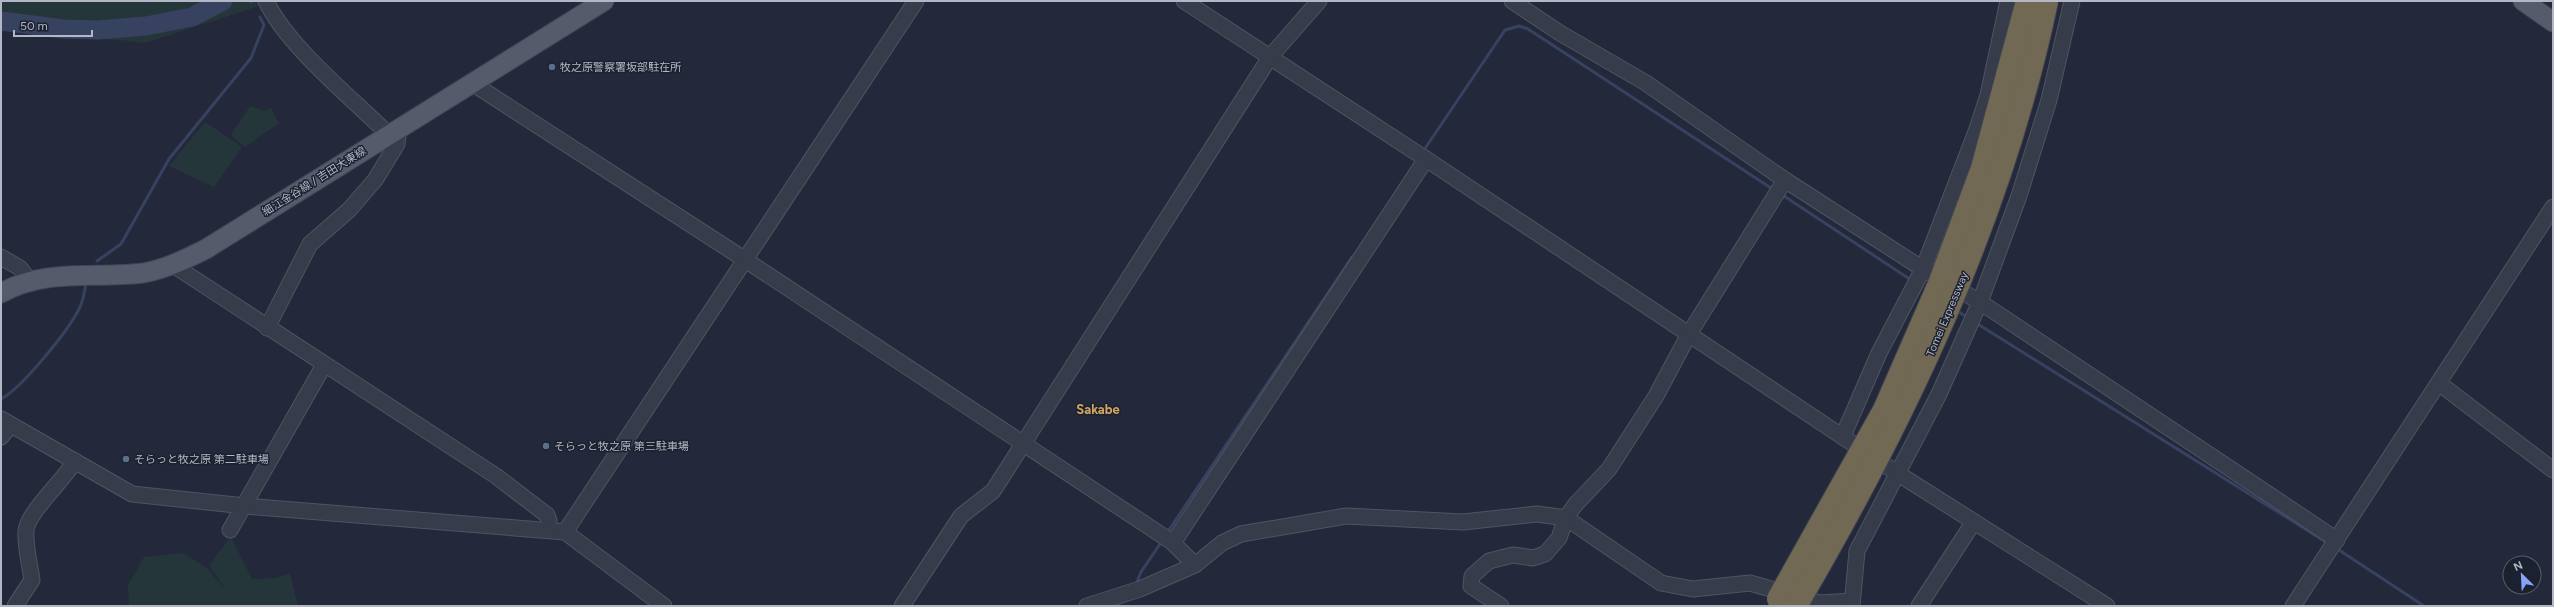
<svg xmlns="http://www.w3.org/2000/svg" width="2554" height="607" font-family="Figtree,'Noto Sans JP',sans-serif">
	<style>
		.green { fill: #25363b }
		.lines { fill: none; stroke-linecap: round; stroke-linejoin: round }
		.stream { stroke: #374261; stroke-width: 3 }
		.river { stroke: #374261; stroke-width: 19 }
		.minor-casing { stroke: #4f5463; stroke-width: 17 }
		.major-casing { stroke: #404554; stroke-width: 21 }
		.minor { stroke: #373c4b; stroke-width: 15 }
		.major { stroke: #555b6b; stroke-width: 19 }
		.highway-bridge-casing { stroke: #3f4453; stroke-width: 24; stroke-linecap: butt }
		.highway-bridge { stroke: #716954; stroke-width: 22 }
		.service-dot { fill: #5c6f8a; stroke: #1c212f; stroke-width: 1.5 }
		.labels { text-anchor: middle; stroke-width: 3; stroke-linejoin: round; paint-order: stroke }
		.poi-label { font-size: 11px; fill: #b2b7c6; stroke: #1c212f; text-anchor: start }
		.street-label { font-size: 11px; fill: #b2b7c6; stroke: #1c212f }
		.quarter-label { font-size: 13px; font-weight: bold; fill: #d1a362; stroke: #1c212f }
	</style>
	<rect width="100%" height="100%" fill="#23293a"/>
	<!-- green -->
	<g class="green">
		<path d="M1 1H260L262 5 145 43 120 40 63 38 1 29Z"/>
		<path d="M250 106 263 111 271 108 279 123 245 147 231 135Z"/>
		<path d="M205 122 242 147 214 187 169 166Z"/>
		<path d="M231 537 252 579 276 578 290 573 298 606H129L128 585 144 557 183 553 207 568 226 590 209 565Z"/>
	</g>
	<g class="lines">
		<!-- stream -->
		<g class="stream">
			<path d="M251 1V2"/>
			<path d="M1422 153 1505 30 1519 26 1528 29 1774 190"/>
			<path d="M1781 194 1911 280"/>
			<path d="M97 261 121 244 169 159 251 58 264 25 260 17"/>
			<path d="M1956 310 1968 318"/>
			<path d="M1976 323 2329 544"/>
			<path d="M1 399C22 388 68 331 79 309 83 301 85 291 86 282"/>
			<path d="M1167 533 1352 257"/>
			<path d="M2336 548 2424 606"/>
			<path d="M1136 584 1141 572 1162 541"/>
		</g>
		<!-- river -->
		<path class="river" d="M1 21 63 29 98 30 146 26 192 17 223 1"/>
		<!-- minor casing -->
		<g class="minor-casing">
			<g id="minor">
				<path d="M266 1C288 47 352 98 389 135"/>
				<path d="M1184 1 1426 159 1897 473 2107 606"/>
				<path d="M1512 1 1560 33 1646 83 1785 180 1923 269 1980 302 2337 540"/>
				<path d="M472 83 744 259 1172 542 1195 565"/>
				<path d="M1 257 20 268 29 280"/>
				<path d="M173 265 496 476 547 515 549 521 548 530"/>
				<path d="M267 328 310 244 349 210 375 180 397 144 399 129"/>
				<path d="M2440 384 2553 470"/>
				<path d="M1 419 132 494 245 506 565 532 664 606"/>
				<path d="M1843 436 1879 353 1923 269 1977 129 1988 95 2008 1"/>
				<path d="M1 437 11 425"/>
				<path d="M230 530 324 365"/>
				<path d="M565 532 916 1"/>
				<path d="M1173 543 1426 159"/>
				<path d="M15 606 32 580C30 565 25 547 26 531 27 513 64 480 75 461"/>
				<path d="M902 606 961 516 993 491 1270 57 1319 1"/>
				<path d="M1087 606 1140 589 1195 565 1222 543 1241 534 1346 516 1463 522 1537 514 1566 518 1661 583 1693 589 1750 583 1820 603 1852 601"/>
				<path d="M1501 606 1471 586 1472 576 1489 561 1513 555 1533 558 1545 554 1559 538 1566 518 1575 505 1609 469 1656 396 1689 334 1785 180"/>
				<path d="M1852 606 1857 551 1939 394 1980 302 2019 196 2049 100 2072 1"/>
				<path d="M1919 606 1973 523"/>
				<path d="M2293 606 2553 207"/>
			</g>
		</g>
		<!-- major casing -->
		<g class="major-casing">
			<g id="major">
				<path d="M2523 1 2553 22"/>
				<path d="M1 293C46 268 94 279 143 273 166 269 186 259 206 249L604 1"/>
			</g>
		</g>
		<!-- minor -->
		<use href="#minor" class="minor"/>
		<!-- major -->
		<use href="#major" class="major"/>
		<!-- highway-bridge casing -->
		<g class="highway-bridge-casing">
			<g id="highway-bridge">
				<path d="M1778 599 1884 410 1939 284 1982 168 2027 1"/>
				<path d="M1796 606C1907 417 2002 217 2047 1"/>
			</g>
		</g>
		<!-- highway-bridge -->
		<use href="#highway-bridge" class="highway-bridge"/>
	</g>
	<!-- markers -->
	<g class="service-dot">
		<circle cx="552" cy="67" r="4"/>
		<circle cx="546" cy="446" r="4"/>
		<circle cx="126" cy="459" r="4"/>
	</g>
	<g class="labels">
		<!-- poi labels -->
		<g class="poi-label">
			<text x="560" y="71">牧之原警察署坂部駐在所</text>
			<text x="554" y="450">そらっと牧之原 第三駐車場</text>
			<text x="134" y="463">そらっと牧之原 第二駐車場</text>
		</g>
		<!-- street labels -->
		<g class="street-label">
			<text transform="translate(314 181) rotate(-32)" y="4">細江金谷線 / 吉田大東線</text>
			<text transform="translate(1947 314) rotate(-67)" y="4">Tomei Expressway</text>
		</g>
		<!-- quarter labels -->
		<g class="quarter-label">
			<text x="1098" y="414">Sakabe</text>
		</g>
	</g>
	<!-- border -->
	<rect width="2554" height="607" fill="none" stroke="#b2b7c6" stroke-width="4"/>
	<!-- north arrow -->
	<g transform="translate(2522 575) rotate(336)"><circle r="19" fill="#1c212f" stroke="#585d6b"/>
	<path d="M0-3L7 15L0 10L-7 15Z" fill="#88a2f5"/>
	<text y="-6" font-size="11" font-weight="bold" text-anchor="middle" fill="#b2b7c6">N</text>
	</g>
	<!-- scale -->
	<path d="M14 30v6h78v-6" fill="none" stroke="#b2b7c6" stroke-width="2"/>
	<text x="20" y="30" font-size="12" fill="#b2b7c6" stroke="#1c212f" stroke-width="3" paint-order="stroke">50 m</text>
</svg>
